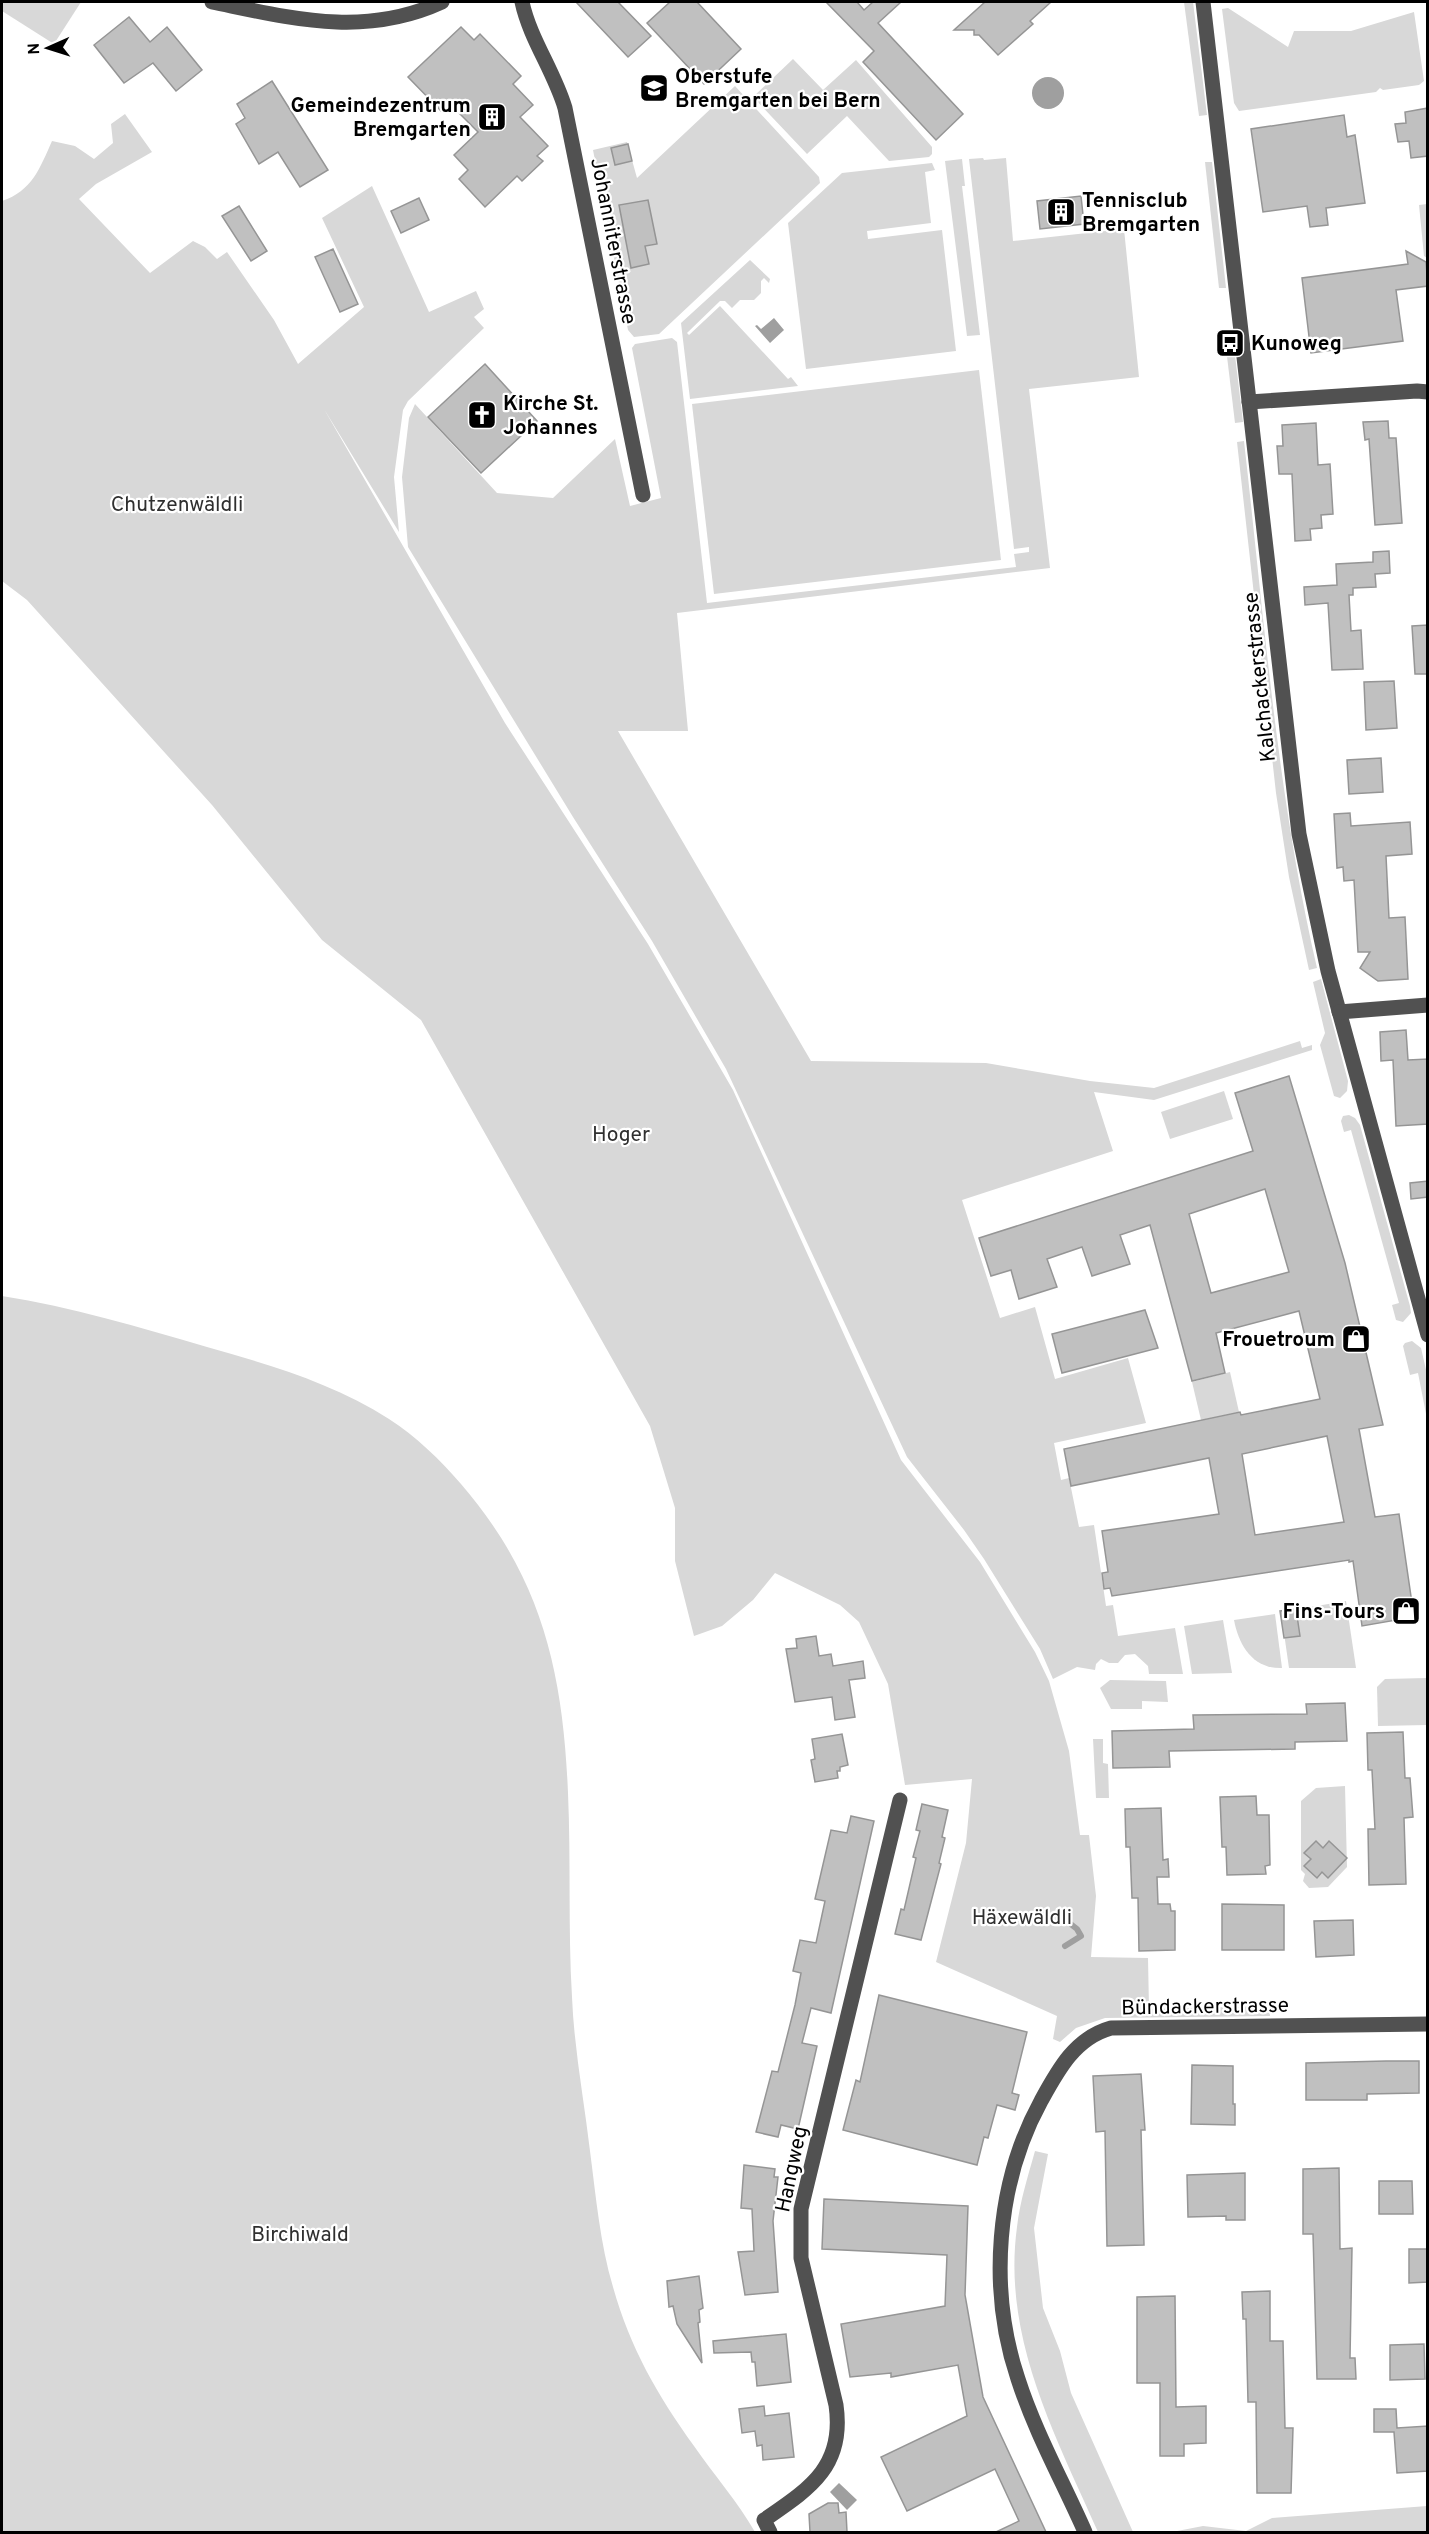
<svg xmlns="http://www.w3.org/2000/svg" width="1429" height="2534" font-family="Overpass,sans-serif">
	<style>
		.green { fill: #d8d8d8 }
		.water { fill: #9f9f9f }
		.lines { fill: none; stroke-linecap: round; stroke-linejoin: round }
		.stream { stroke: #9f9f9f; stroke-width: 6 }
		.building { fill: #c0c0c0; stroke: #959595; stroke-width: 1.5; fill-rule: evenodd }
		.minor { stroke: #515151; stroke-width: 15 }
		.labels { text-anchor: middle; stroke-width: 4.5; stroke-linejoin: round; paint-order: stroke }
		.poi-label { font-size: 21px; font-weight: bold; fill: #000; stroke: #fff; text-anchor: start }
		.street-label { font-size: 21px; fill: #000; stroke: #fff }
		.park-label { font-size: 21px; fill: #2f2f2f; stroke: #fff }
	</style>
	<rect width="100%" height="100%" fill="#fff"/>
	<!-- green -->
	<g class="green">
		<path d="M2 2H81L54 44 2 11Z"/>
		<path d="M1184 2H1193L1207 115 1199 116Z"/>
		<path d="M1228 8 1288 47 1294 31H1351L1414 12 1424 81 1419 85 1383 90 1380 88 1376 92 1239 111 1234 103 1222 9Z"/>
		<path d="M793 59 823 90 856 60 932 147V154L929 157 889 161 847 116 807 154 753 97Z"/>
		<path d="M735 86 819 177 820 183 659 334 634 337 628 330 593 150 627 142 637 178Z"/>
		<path d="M125 114 152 152 96 184 79 199 150 273 193 241 205 247 217 259 227 252 274 320 298 364 364 307 322 218 372 186 429 312 476 291 484 309 474 317 484 328 408 401 403 410 394 477 399 532 324 409 505 723 648 944 733 1090 901 1460 980 1562 1035 1652 1049 1681 1069 1751 1080 1835H1089L1096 1896 1091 1957 1148 1958 1149 2009 1269 2006 1270 2016 1105 2018 1076 2028 1060 2042 1053 2039 1057 2016 936 1962 966 1843 972 1779 905 1785 888 1684 859 1622 840 1605 775 1573 753 1600 722 1626 694 1636 675 1561V1508L650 1426 421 1020 322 940 212 805 27 600 2 581V201C32 191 40 168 52 141L75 146 94 159 113 143 111 124Z"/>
		<path d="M983 158 984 160 1006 158 1013 241 1124 229 1139 377 1029 389 1050 568 677 613 688 731H618L811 1061 986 1063 1090 1081 1154 1088 1300 1041 1302 1048 1312 1045V1050L1154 1100 1094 1092 1113 1151 962 1200 1000 1318 1035 1307 1055 1379 1128 1358 1146 1423 1054 1443 1061 1480 1069 1478 1079 1527 1094 1525 1106 1606 1113 1605 1118 1636 1175 1628 1183 1674H1149L1148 1666 1135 1654 1125 1655 1118 1663H1109L1101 1659 1096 1664 1095 1670 1077 1667 1053 1679 1040 1649 984 1559 964 1530 907 1457 726 1069 652 941 573 817 408 547 402 477 409 418 415 404 497 493 553 498 615 439 630 506 661 498 632 348 635 344 672 338 677 342 707 603 1016 567 1014 554 1029 552V547L1014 549 969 159Z"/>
		<path d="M962 159 965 186H962L980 335 967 336 945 161Z"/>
		<path d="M1205 162H1212L1226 288H1219Z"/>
		<path d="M932 163 935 170 925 172 931 223 867 231 868 239 942 230 956 351 806 369 788 223 842 173Z"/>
		<path d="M1427 204H1428L1427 258 1424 256 1419 205Z"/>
		<path d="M750 260 770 279 769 283 764 278 761 281V293L754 300H740L732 308 725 301H720L687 333 689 335 720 306 788 379 791 377 798 386 690 399 681 323Z"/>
		<path d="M1234 347 1243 422 1235 423 1226 348Z"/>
		<path d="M979 370 1001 560 714 594 692 404Z"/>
		<path d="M1244 441C1264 617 1277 795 1317 968L1309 970 1289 877 1276 793 1237 442Z"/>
		<path d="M1321 979 1348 1081 1347 1091 1340 1098 1334 1096 1320 1045 1325 1033 1313 982Z"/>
		<path d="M1224 1091 1233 1119 1170 1139 1161 1112Z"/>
		<path d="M1349 1115 1355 1118 1360 1125 1410 1306 1411 1313 1403 1322 1396 1320 1392 1305 1399 1303 1351 1130 1344 1132 1341 1121 1343 1116Z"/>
		<path d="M2 1296C72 1307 139 1327 207 1347 270 1365 333 1383 389 1419 416 1436 440 1460 461 1484 542 1578 563 1672 568 1793 571 1861 568 1929 572 1997 574 2048 584 2100 590 2151 596 2197 600 2243 613 2287 630 2348 658 2396 694 2446 714 2475 738 2502 755 2532H2Z"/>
		<path d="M1412 1341 1421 1348 1427 1374V1419L1418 1373 1410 1375 1403 1346 1405 1343Z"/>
		<path d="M1230 1372 1239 1412 1201 1420 1192 1382Z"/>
		<path d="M1346 1601 1356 1668H1289L1281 1612Z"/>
		<path d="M1275 1614 1282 1668C1253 1669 1239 1646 1234 1620Z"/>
		<path d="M1223 1620 1232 1673 1192 1674 1184 1626Z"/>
		<path d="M1427 1678V1725L1378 1726 1377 1687 1385 1679Z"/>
		<path d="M1110 1680 1166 1681 1168 1702 1142 1701V1709H1111L1100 1688Z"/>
		<path d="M1093 1739H1103V1763L1108 1764 1109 1798H1096Z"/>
		<path d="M1345 1786 1347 1867 1328 1887 1309 1888 1303 1881 1305 1874 1301 1870V1801L1316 1788Z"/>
		<path d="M1035 2151 1048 2154 1034 2228 1043 2308 1060 2351 1071 2393 1133 2532H1098C1055 2435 1002 2337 1017 2227 1020 2201 1028 2176 1035 2151Z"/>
		<path d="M1427 2506V2532H1172L1203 2526 1246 2531 1272 2518Z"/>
	</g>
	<!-- water -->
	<g class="water">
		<circle cx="1048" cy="93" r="16"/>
		<path d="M774 318 784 330 770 343 755 326 757 325 761 329Z"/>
		<path d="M839 2483 857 2500 847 2510 830 2492Z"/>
	</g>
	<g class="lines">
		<!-- stream -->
		<path class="stream" d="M1065 1946 1081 1936 1077 1929 1068 1922"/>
	</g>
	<!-- building -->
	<g class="building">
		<path d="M576 2H618L651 36 628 57Z"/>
		<path d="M670 2H697L741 49 704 84 647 23Z"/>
		<path d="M826 2H857L864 10 873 2H901L878 23 963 114 936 140 863 62 874 51Z"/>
		<path d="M985 2H1051L1030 21 1033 24 998 55 979 35H974V30H954Z"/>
		<path d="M129 17 150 42 167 27 202 70 176 91 153 63 124 83 94 45Z"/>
		<path d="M461 27 474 40 480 34 521 76 513 84 533 105 520 117 548 146 537 156 543 161 522 181 517 176 485 207 459 179 468 170 454 155 478 132 449 103 441 111 408 77Z"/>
		<path d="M272 81 328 170 300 187 278 152 259 164 236 124 245 118 237 104Z"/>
		<path d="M1428 108V156L1411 158 1409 141 1398 142 1395 124 1406 123 1405 112Z"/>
		<path d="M1344 115 1347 137 1355 135 1365 203 1326 208 1328 225 1310 227 1307 206 1263 212 1251 129Z"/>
		<path d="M628 144 632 161 615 165 611 148Z"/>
		<path d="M1081 196 1084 224 1040 229 1037 201Z"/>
		<path d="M419 198 429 220 401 233 391 211Z"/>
		<path d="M648 200 657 244 645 246 649 264 631 268 619 205Z"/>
		<path d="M239 206 267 251 251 261 222 216Z"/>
		<path d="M333 249 358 304 340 312 315 257Z"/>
		<path d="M1406 251 1426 262 1428 286 1396 290 1403 341 1311 353 1302 278 1408 264Z"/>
		<path d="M485 364 537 421 481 473 428 417Z"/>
		<path d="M1388 421 1389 438H1396L1402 523 1375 525 1369 439 1365 440 1363 422Z"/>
		<path d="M1316 423 1318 465 1330 464 1333 514 1321 515 1322 528 1310 529 1311 540 1295 541 1292 474H1279L1277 446H1283L1282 425Z"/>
		<path d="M1389 551 1390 573 1375 574 1376 587 1353 588V595H1349L1351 631 1361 630 1363 669 1332 670 1328 603 1305 605 1304 587 1337 585 1336 564 1373 562V552Z"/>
		<path d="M1428 625V674H1415L1412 626Z"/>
		<path d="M1394 681 1397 728 1366 730 1364 682Z"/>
		<path d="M1381 758 1383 792 1349 794 1347 760Z"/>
		<path d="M1350 813 1351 826 1410 822 1412 854 1386 856 1389 918 1405 917 1408 979 1378 981 1360 968 1370 952H1358L1354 880 1344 881 1343 867 1337 868 1334 814Z"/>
		<path d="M1406 1030 1408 1060 1428 1059V1124L1396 1126 1393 1060 1381 1061 1380 1032Z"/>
		<path d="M1289 1076 1345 1263 1383 1425 1359 1429 1375 1517 1399 1514 1414 1617 1362 1626 1353 1561 1349 1562V1560L1112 1596 1110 1588 1104 1589 1102 1573 1108 1572 1102 1531 1219 1514 1209 1458 1071 1486 1064 1449 1240 1412 1241 1415 1320 1399 1299 1311 1216 1333 1225 1373 1192 1381 1150 1225 1120 1235 1130 1264 1092 1276 1082 1247 1047 1259 1057 1287 1019 1299 1011 1270 991 1276 979 1238 1253 1151 1235 1093ZM1265 1189 1289 1272 1211 1293 1189 1214ZM1327 1436 1344 1522 1255 1535 1242 1454Z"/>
		<path d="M1428 1181V1197L1411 1199 1410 1183Z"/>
		<path d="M1145 1310 1158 1348 1062 1373 1052 1334Z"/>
		<path d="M1296 1609 1300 1636 1284 1638 1280 1611Z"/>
		<path d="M816 1636 819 1656 831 1654 833 1666 863 1661 865 1678 849 1680 855 1717 835 1720 832 1697 795 1702 786 1649 797 1648 796 1639Z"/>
		<path d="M1345 1703 1347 1741 1295 1742V1749L1169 1751 1170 1767 1113 1768 1112 1731 1194 1729 1193 1715 1307 1714 1306 1704Z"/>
		<path d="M1403 1732 1405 1778H1410L1413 1817 1404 1818 1406 1884 1369 1885 1368 1829H1375L1372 1770H1368L1367 1733Z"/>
		<path d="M842 1734 848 1765 840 1767V1771H837L838 1778 815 1782 811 1760 815 1759 812 1739Z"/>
		<path d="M1256 1796 1257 1815H1269L1270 1865 1265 1866 1266 1874 1227 1875 1226 1847H1222L1220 1797Z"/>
		<path d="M922 1804 948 1810 942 1837 945 1838 939 1863 941 1864 921 1940 895 1934 901 1909 904 1910 916 1858 913 1857 920 1831 916 1830Z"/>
		<path d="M1161 1808 1163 1860 1168 1859 1169 1877H1157L1158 1904H1170L1171 1911H1175V1950L1139 1951 1138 1898H1132L1130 1847H1126L1125 1809Z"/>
		<path d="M851 1816 874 1821 831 2013 811 2008 802 2043 817 2046 798 2129 781 2125 778 2137 756 2132 772 2071 778 2072 795 2005 801 1973 793 1971 800 1940 816 1943 825 1901 815 1899 831 1830 847 1833Z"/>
		<path d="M1316 1841 1323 1848 1329 1841 1347 1858 1328 1878 1322 1872 1317 1878 1304 1866 1311 1859 1304 1853Z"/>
		<path d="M1222 1904 1284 1905V1950H1222Z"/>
		<path d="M1353 1920 1354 1955 1316 1957 1314 1921Z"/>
		<path d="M879 1995 1027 2032 1012 2093 1019 2095 1015 2110 997 2105 988 2138 984 2137 977 2165 843 2130 856 2080 860 2082Z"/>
		<path d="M1386 2061H1419V2093L1367 2094V2100H1306V2063Z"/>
		<path d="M1192 2065 1233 2066V2104H1235V2125L1191 2124Z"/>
		<path d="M1141 2074 1145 2130H1141L1144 2245 1107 2246 1105 2131 1096 2132 1093 2076Z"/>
		<path d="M744 2165 775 2169 774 2177H778L773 2221 778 2292 745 2295 738 2252 754 2251 752 2209 741 2208Z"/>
		<path d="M1339 2168 1340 2249 1352 2248 1350 2358H1355L1356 2379H1317L1313 2234H1303V2169Z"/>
		<path d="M1245 2173V2220H1226V2216L1188 2217 1187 2175Z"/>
		<path d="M1379 2181H1412L1413 2214H1379Z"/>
		<path d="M824 2199 968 2206 965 2295 983 2397 1046 2532H996L1019 2521 995 2469 907 2511 881 2457 967 2416 958 2365 891 2377V2373L850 2377 841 2324 945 2306 947 2255 822 2249Z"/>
		<path d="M1409 2249H1428V2282L1409 2283Z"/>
		<path d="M699 2276 703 2308 699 2310 700 2322 698 2323 702 2363 677 2324 673 2306 669 2307 667 2281Z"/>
		<path d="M1270 2291V2341H1283L1285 2428H1293L1291 2493H1257L1256 2402H1248L1246 2319H1243L1242 2292Z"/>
		<path d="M1175 2296 1176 2407 1206 2406V2443L1184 2444V2456H1160V2383H1137V2297Z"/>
		<path d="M786 2334 791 2382 757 2386 755 2362H752L751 2352 714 2353 713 2341Z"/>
		<path d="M1424 2344 1425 2379 1390 2380V2345Z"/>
		<path d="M764 2406 765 2416 789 2413 794 2457 763 2460 762 2445 757 2446 755 2431 742 2433 739 2409Z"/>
		<path d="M1374 2409H1396L1397 2428 1428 2426V2471L1397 2473 1394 2432H1374Z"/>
		<path d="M828 2503H838L839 2513 846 2512 847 2532H810L809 2514Z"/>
	</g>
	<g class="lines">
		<!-- minor -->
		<g class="minor">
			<path d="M212 2C291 18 364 38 442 2"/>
			<path d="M522 2C530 39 554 71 565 108L643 495"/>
			<path d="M1203 2 1299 834 1328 971 1428 1335"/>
			<path d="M1249 402 1417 391 1428 392"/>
			<path d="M1339 1012 1428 1005"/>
			<path d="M770 2532 764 2520C809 2489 845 2467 836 2405L801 2258V2209L900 1800"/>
			<path d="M1085 2532C1063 2482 1035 2432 1018 2379 988 2290 996 2183 1041 2101 1058 2070 1075 2038 1111 2028L1428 2024"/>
		</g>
	</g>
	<!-- icons -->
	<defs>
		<g id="school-square" transform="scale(1.5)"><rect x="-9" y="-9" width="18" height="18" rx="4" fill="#000" stroke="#fff"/><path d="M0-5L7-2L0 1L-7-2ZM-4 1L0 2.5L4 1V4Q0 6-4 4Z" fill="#fff"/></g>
		<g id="building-square" transform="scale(1.5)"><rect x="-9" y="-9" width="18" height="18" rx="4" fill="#000" stroke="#fff"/><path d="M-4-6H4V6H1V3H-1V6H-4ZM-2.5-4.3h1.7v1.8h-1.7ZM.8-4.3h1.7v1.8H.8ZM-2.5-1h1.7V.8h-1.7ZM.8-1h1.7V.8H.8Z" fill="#fff"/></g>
		<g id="bus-square" transform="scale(1.5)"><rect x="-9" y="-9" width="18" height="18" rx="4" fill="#000" stroke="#fff"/><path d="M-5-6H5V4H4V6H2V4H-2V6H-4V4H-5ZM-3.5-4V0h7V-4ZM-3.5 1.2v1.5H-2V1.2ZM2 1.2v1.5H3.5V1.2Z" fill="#fff"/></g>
		<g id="church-square" transform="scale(1.5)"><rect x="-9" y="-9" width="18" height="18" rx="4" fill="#000" stroke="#fff"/><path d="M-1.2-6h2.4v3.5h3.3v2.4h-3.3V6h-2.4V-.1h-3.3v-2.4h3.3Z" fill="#fff"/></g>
		<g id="shop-square" transform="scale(1.5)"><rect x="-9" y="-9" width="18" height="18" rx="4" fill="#000" stroke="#fff"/><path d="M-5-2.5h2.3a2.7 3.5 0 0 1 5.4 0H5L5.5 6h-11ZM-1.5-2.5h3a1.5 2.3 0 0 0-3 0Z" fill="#fff"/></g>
	</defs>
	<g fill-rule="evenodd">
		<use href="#school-square" x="654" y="88"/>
		<use href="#building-square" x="492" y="117"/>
		<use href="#building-square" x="1061" y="212"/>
		<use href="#bus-square" x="1230" y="343"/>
		<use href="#church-square" x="482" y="415"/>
		<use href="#shop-square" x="1356" y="1339"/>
		<use href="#shop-square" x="1406" y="1611"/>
	</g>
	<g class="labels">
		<!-- poi labels -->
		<g class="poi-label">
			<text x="675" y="83">Oberstufe<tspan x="675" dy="24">Bremgarten bei Bern</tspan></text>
			<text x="471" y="112" text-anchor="end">Gemeindezentrum<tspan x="471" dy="24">Bremgarten</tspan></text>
			<text x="1082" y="207">Tennisclub<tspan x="1082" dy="24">Bremgarten</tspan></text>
			<text x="1251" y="350">Kunoweg</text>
			<text x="503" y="410">Kirche St.<tspan x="503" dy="24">Johannes</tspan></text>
			<text x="1335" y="1346" text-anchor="end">Frouetroum</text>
			<text x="1385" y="1618" text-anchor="end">Fins-Tours</text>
		</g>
		<!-- street labels -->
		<g class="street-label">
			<text transform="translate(614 241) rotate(79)" y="7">Johanniterstrasse</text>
			<text transform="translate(1259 677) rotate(-96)" y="7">Kalchackerstrasse</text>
			<text transform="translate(1205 2006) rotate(-1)" y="7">Bündackerstrasse</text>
			<text transform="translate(791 2169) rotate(-78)" y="7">Hangweg</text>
		</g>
		<!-- park labels -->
		<g class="park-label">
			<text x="177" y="511">Chutzenwäldli</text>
			<text x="621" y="1141">Hoger</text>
			<text x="1022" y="1924">Häxewäldli</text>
			<text x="300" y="2241">Birchiwald</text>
		</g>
	</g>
	<!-- border -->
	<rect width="1429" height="2534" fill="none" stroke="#000000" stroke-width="6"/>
	<!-- north arrow -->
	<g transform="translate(48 48) rotate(267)" stroke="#ffffff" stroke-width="4.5" paint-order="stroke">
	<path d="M0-4.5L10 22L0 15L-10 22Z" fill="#000000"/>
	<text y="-9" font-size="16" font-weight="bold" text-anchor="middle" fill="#000000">N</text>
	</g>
</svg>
